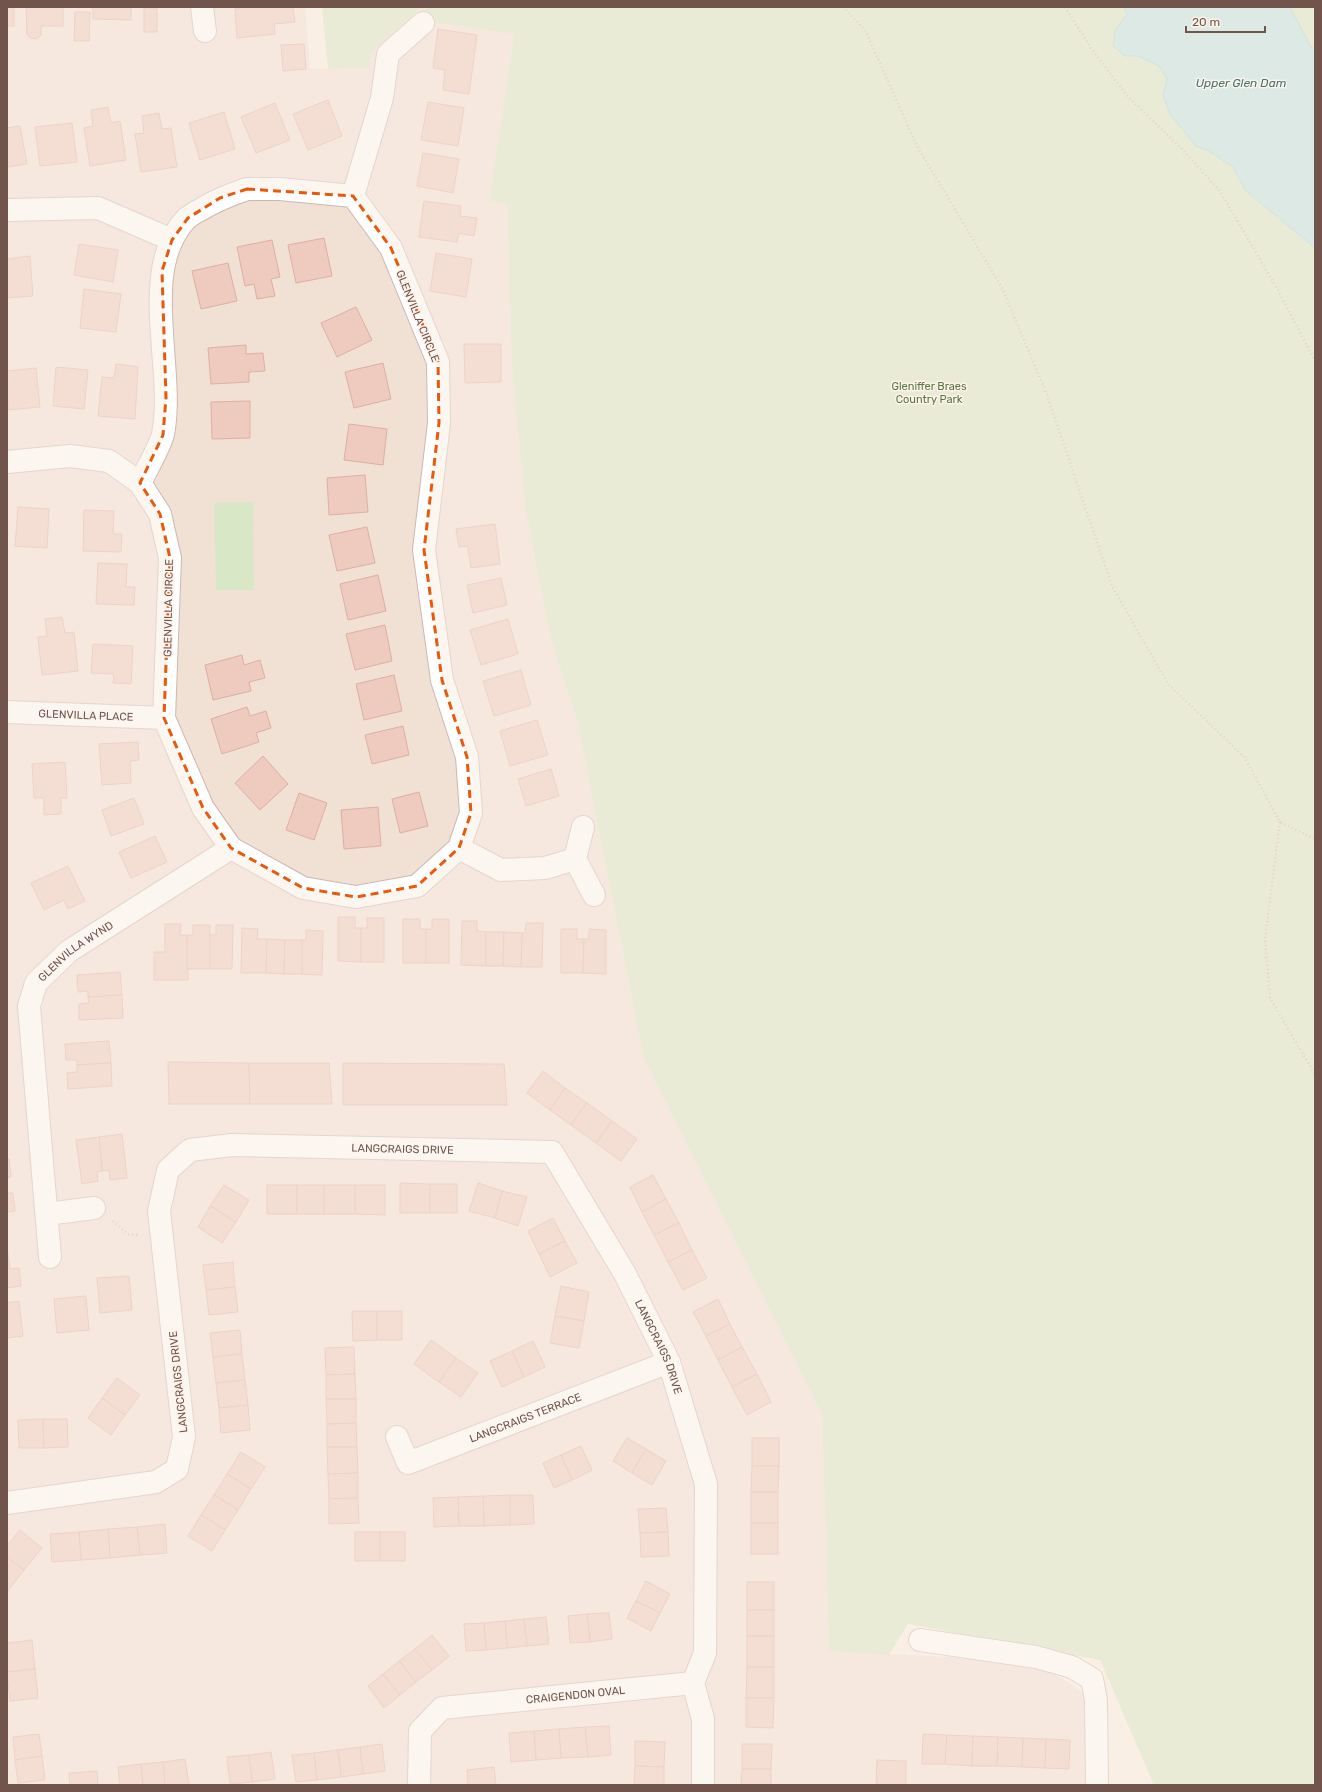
<svg xmlns="http://www.w3.org/2000/svg" width="1322" height="1792" font-family="Rubik,sans-serif">
	<style>
		.residential { fill: #f1e0d4 }
		.green { fill: #d8e7c5 }
		.water { fill: #bbe2e2; stroke: #a2d3d3 }
		.building { fill: #eecabf; stroke: #dfafa1 }
		.lines { fill: none; stroke-linecap: round; stroke-linejoin: round }
		.minor-casing { stroke: #cdb8b0; stroke-width: 24 }
		.path { stroke: #d2ada2; stroke-width: 2.5; stroke-dasharray: 1 3; stroke-linecap: butt }
		.minor { stroke: #fff; stroke-width: 22 }
		.marked { fill: none; stroke: #e8590c; stroke-width: 3; stroke-dasharray: 8 5; stroke-linejoin: round }
		.labels { text-anchor: middle; stroke-width: 3; stroke-linejoin: round; paint-order: stroke }
		.street-label { font-size: 11px; fill: #71544c; stroke: #fef3eb }
		.park-label { font-size: 11px; fill: #5c7745; stroke: #fef3eb }
		.water-label { font-size: 12px; font-style: italic; fill: #427676; stroke: #fef3eb }
	</style>
	<rect width="100%" height="100%" fill="#faefe5"/>
	<!-- residential -->
	<path class="residential" d="M7 7H305L310 69 369 68 371 52 421 7H424L436 23 514 34 489 202 507 203 512 370 526 513 550 637 577 720 643 1056 822 1414 829 1651 1028 1661 1068 1682 1084 1694 1088 1785H7Z"/>
	<!-- green -->
	<g class="green">
		<path d="M322 7H421L372 52 369 68 328 69Z"/>
		<path d="M424 7H1315V1785H1154L1100 1660 908 1624 889 1655 829 1651 822 1414 643 1056 577 720 550 637 526 513 512 370 507 203 489 202 514 34 436 23Z"/>
		<path d="M253 502 254 590H216L214 503Z"/>
	</g>
	<!-- water -->
	<path class="water" d="M1124 7H1290L1311 47 1315 49V248L1245 190 1233 167 1209 151 1196 146 1170 114 1163 96 1167 79 1159 66 1138 56H1125L1113 46 1115 30 1127 15Z"/>
	<!-- building -->
	<g class="building">
		<rect x="7" y="7" width="7" height="19"/>
		<path d="M26 7H63V26H41V35L37 39 30 38 27 35Z"/>
		<path d="M93 7H131V20L93 19Z"/>
		<path d="M244 7H293L295 22 274 24 275 34 237 38 235 9Z"/>
		<rect x="144" y="8" width="13" height="24"/>
		<path d="M75 12H90L89 41H74Z"/>
		<path d="M438 29 477 35 469 94 443 90 445 70 433 68Z"/>
		<path d="M304 44 306 69 283 71 281 45Z"/>
		<path d="M328 100 342 136 308 150 293 114Z"/>
		<path d="M428 102 464 108 458 146 421 140Z"/>
		<path d="M275 103 290 140 256 153 241 117Z"/>
		<path d="M108 107 111 123 120 121 126 160 90 166 84 128 93 126 91 110Z"/>
		<path d="M224 112 235 149 200 160 189 123Z"/>
		<path d="M159 113 162 129 171 128 177 167 141 172 135 134 144 133 142 116Z"/>
		<path d="M72 123 77 162 40 166 35 127Z"/>
		<path d="M20 126 27 164 7 167V128Z"/>
		<path d="M423 153 459 159 453 193 417 186Z"/>
		<path d="M424 201 461 206 460 216 477 218 474 236 459 233 457 242 419 237Z"/>
		<path d="M324 238 332 276 296 283 288 245Z"/>
		<path d="M272 240 280 277 271 279 275 296 257 299 254 284 245 286 237 247Z"/>
		<path d="M79 244 118 250 113 282 74 275Z"/>
		<path d="M436 253 472 259 466 297 430 291Z"/>
		<path d="M30 256 33 296 7 298V259Z"/>
		<path d="M228 263 237 301 201 309 192 271Z"/>
		<path d="M84 289 121 294 116 332 80 328Z"/>
		<path d="M356 307 372 340 337 357 321 323Z"/>
		<path d="M464 344H501V382L465 383Z"/>
		<path d="M246 345V354L263 353 265 371 249 372V382L211 384 208 348Z"/>
		<path d="M383 363 391 399 354 408 345 372Z"/>
		<path d="M116 364 138 367 135 419 98 416 102 377 114 378Z"/>
		<path d="M56 367 88 370 84 409 53 406Z"/>
		<path d="M36 368 40 407 8 410 7 371Z"/>
		<path d="M250 401V438L212 439 211 402Z"/>
		<path d="M349 424 387 429 383 465 344 460Z"/>
		<path d="M365 475 368 512 329 515 327 478Z"/>
		<path d="M18 507 49 509 47 548 15 546Z"/>
		<path d="M84 510 114 511 113 534H122L121 552 83 551Z"/>
		<path d="M495 524 500 564 471 568 468 546 459 547 456 529Z"/>
		<path d="M367 527 375 563 337 571 329 535Z"/>
		<path d="M98 563 127 564 126 587H135L134 605 96 604Z"/>
		<path d="M378 575 386 611 348 620 340 584Z"/>
		<path d="M501 578 507 605 473 613 467 585Z"/>
		<path d="M62 617 65 633 74 632 78 671 42 675 38 637 47 636 45 619Z"/>
		<path d="M508 619 518 654 481 665 470 630Z"/>
		<path d="M385 625 392 661 355 670 346 634Z"/>
		<path d="M93 644 133 646 131 684 113 683 114 674 91 673Z"/>
		<path d="M242 655 244 665 260 660 265 678 249 682 251 691 213 700 205 665Z"/>
		<path d="M521 670 531 705 494 716 483 681Z"/>
		<path d="M394 675 402 711 364 720 356 684Z"/>
		<path d="M247 707 250 716 266 711 271 728 256 733 259 742 222 754 211 719Z"/>
		<path d="M537 720 548 755 510 766 500 731Z"/>
		<path d="M403 726 409 755 372 764 365 735Z"/>
		<path d="M138 742 139 760 130 761 131 783 102 785 99 744Z"/>
		<path d="M263 756 288 784 260 810 235 783Z"/>
		<path d="M65 762 67 798H61V814L44 815V798H34L32 764Z"/>
		<path d="M551 769 559 796 526 806 518 779Z"/>
		<path d="M419 792 428 826 400 833 392 799Z"/>
		<path d="M299 793 327 803 314 840 286 830Z"/>
		<path d="M134 798 144 824 111 836 102 810Z"/>
		<path d="M378 807 381 846 344 849 341 810Z"/>
		<path d="M155 836 167 862 131 878 119 852Z"/>
		<path d="M68 866 85 901 68 909 64 900 44 910 31 883Z"/>
		<path d="M338 917H355V928H361V962L338 961Z"/>
		<path d="M367 918H384V962H361V928H367Z"/>
		<path d="M403 919H420V929H426V963H403Z"/>
		<path d="M432 919H449V963H426V929H432Z"/>
		<path d="M462 921H477V931L486 932V966L461 965Z"/>
		<path d="M526 923H543L542 967H521L522 933H525Z"/>
		<path d="M165 924H181L180 935H187L188 980H154V952H165Z"/>
		<path d="M193 925H210V969H187V935H193Z"/>
		<path d="M216 925H233L232 969H210V935H216Z"/>
		<path d="M242 928 258 929 257 939H267L266 973H241Z"/>
		<path d="M561 929H577V939H584L583 973H561Z"/>
		<path d="M589 929 606 930V974L583 973 584 939H589Z"/>
		<path d="M306 930 323 931 322 975 302 974V940H306Z"/>
		<path d="M486 932H504L503 966H486Z"/>
		<path d="M504 932 522 933 521 967 503 966Z"/>
		<path d="M267 939 285 940 284 974 266 973Z"/>
		<path d="M285 940H302V974H284Z"/>
		<path d="M120 972 122 995 88 997V991L78 992 77 975Z"/>
		<path d="M122 995 123 1018 79 1020V1004L89 1003 88 997Z"/>
		<path d="M109 1041 111 1063 77 1065V1060H66L65 1044Z"/>
		<path d="M168 1062 249 1063 250 1104H169Z"/>
		<path d="M111 1063 112 1086 68 1089 67 1073 77 1072V1065Z"/>
		<path d="M249 1063H329L332 1104H250Z"/>
		<path d="M343 1063 504 1064 507 1105H343Z"/>
		<path d="M543 1071 565 1088 550 1110 527 1093Z"/>
		<path d="M565 1088 587 1103 571 1125 550 1110Z"/>
		<path d="M587 1103 612 1121 596 1143 571 1125Z"/>
		<path d="M612 1121 637 1139 621 1161 596 1143Z"/>
		<path d="M122 1134 127 1178 110 1180 109 1170 102 1171 99 1137Z"/>
		<path d="M99 1137 102 1171 97 1172 98 1181 82 1184 76 1140Z"/>
		<path d="M7 1159H9L11 1177 7 1178Z"/>
		<path d="M653 1175 666 1199 642 1212 630 1187Z"/>
		<path d="M400 1183 430 1184V1213H400Z"/>
		<path d="M478 1183 502 1191 495 1218 469 1211Z"/>
		<rect x="430" y="1184" width="27" height="29"/>
		<path d="M224 1185 249 1200 236 1222 210 1206Z"/>
		<rect x="267" y="1185" width="30" height="29"/>
		<rect x="297" y="1185" width="27" height="29"/>
		<rect x="324" y="1185" width="31" height="29"/>
		<path d="M355 1185H385V1215L355 1214Z"/>
		<path d="M502 1191 527 1197 518 1226 495 1218Z"/>
		<path d="M7 1193H13L15 1211 7 1212Z"/>
		<path d="M666 1199 679 1223 654 1235 642 1212Z"/>
		<path d="M210 1206 236 1222 222 1243 198 1227Z"/>
		<path d="M553 1218 565 1241 539 1254 528 1231Z"/>
		<path d="M679 1223 692 1250 668 1262 654 1235Z"/>
		<path d="M565 1241 577 1263 550 1277 539 1254Z"/>
		<path d="M7 1247 10 1269 19 1268 21 1286 7 1288Z"/>
		<path d="M692 1250 707 1278 683 1290 668 1262Z"/>
		<path d="M233 1262 235 1287 206 1290 203 1265Z"/>
		<path d="M129 1276 132 1310 100 1313 97 1278Z"/>
		<path d="M561 1286 589 1292 584 1321 555 1316Z"/>
		<path d="M235 1287 238 1312 209 1315 206 1290Z"/>
		<path d="M86 1296 89 1330 57 1333 54 1299Z"/>
		<path d="M718 1299 730 1324 706 1336 693 1312Z"/>
		<path d="M19 1301 23 1336 7 1338V1303Z"/>
		<path d="M352 1311H377V1340L353 1341Z"/>
		<rect x="377" y="1311" width="25" height="29"/>
		<path d="M555 1316 584 1321 579 1348 550 1343Z"/>
		<path d="M730 1324 742 1347 718 1360 706 1336Z"/>
		<path d="M240 1330 242 1354 213 1357 210 1333Z"/>
		<path d="M431 1340 456 1358 439 1382 414 1364Z"/>
		<path d="M533 1341 545 1367 524 1377 512 1351Z"/>
		<path d="M354 1347 355 1374 326 1375 325 1348Z"/>
		<path d="M742 1347 757 1374 732 1387 718 1360Z"/>
		<path d="M512 1351 524 1377 502 1387 490 1361Z"/>
		<path d="M242 1354 245 1380 216 1383 213 1357Z"/>
		<path d="M456 1358 478 1373 461 1397 439 1382Z"/>
		<path d="M355 1374 356 1399H326V1375Z"/>
		<path d="M757 1374 771 1402 747 1415 732 1387Z"/>
		<path d="M117 1378 140 1395 125 1415 102 1398Z"/>
		<path d="M245 1380 248 1405 219 1408 216 1383Z"/>
		<path d="M102 1398 125 1415 111 1435 88 1418Z"/>
		<path d="M326 1399H356V1423L327 1424Z"/>
		<path d="M248 1405 250 1430 221 1433 219 1408Z"/>
		<path d="M43 1419 44 1448H19L18 1420Z"/>
		<path d="M43 1419H67L68 1447 44 1448Z"/>
		<path d="M356 1423 357 1447H327V1424Z"/>
		<path d="M627 1438 646 1449 632 1473 613 1461Z"/>
		<rect x="752" y="1438" width="27" height="28"/>
		<path d="M581 1446 592 1470 572 1480 561 1455Z"/>
		<path d="M327 1447H357L358 1473 328 1474Z"/>
		<path d="M646 1449 666 1461 652 1485 632 1473Z"/>
		<path d="M241 1452 265 1467 251 1489 227 1474Z"/>
		<path d="M561 1455 572 1480 554 1488 543 1463Z"/>
		<path d="M752 1466H779L778 1492H751Z"/>
		<path d="M358 1473V1498L329 1499 328 1474Z"/>
		<path d="M227 1474 251 1489 238 1510 214 1495Z"/>
		<rect x="751" y="1492" width="27" height="31"/>
		<path d="M214 1495 238 1510 225 1530 201 1515Z"/>
		<path d="M510 1495H533L534 1524 510 1525Z"/>
		<path d="M510 1495V1525L484 1526 483 1496Z"/>
		<path d="M483 1496 484 1526H459L458 1497Z"/>
		<path d="M458 1497 459 1526 434 1527 433 1498Z"/>
		<path d="M358 1498 359 1523 329 1524V1499Z"/>
		<path d="M666 1508 668 1532 640 1533 638 1509Z"/>
		<path d="M201 1515 225 1530 212 1551 188 1536Z"/>
		<rect x="751" y="1523" width="27" height="31"/>
		<path d="M165 1524 167 1553 140 1555 137 1527Z"/>
		<path d="M137 1527 140 1555 110 1558 108 1529Z"/>
		<path d="M108 1529 110 1558 81 1560 79 1532Z"/>
		<path d="M20 1530 42 1548 24 1570 7 1557V1546Z"/>
		<path d="M79 1532 81 1560 52 1562 50 1534Z"/>
		<rect x="355" y="1532" width="25" height="29"/>
		<rect x="380" y="1532" width="25" height="29"/>
		<path d="M668 1532 669 1556 641 1557 640 1533Z"/>
		<path d="M7 1557 24 1570 7 1592Z"/>
		<path d="M646 1581 670 1594 660 1613 636 1601Z"/>
		<rect x="747" y="1582" width="27" height="28"/>
		<path d="M636 1601 660 1613 651 1631 627 1618Z"/>
		<rect x="747" y="1610" width="27" height="26"/>
		<path d="M609 1613 612 1639 590 1642 587 1614Z"/>
		<path d="M587 1614 590 1642 570 1643 568 1616Z"/>
		<path d="M546 1617 549 1644 527 1646 524 1619Z"/>
		<path d="M524 1619 527 1646 507 1648 505 1621Z"/>
		<path d="M505 1621 507 1648 486 1650 484 1623Z"/>
		<path d="M484 1623 486 1650 466 1651 464 1624Z"/>
		<path d="M432 1635 449 1656 432 1670 415 1649Z"/>
		<rect x="747" y="1636" width="27" height="31"/>
		<path d="M32 1640 35 1669 7 1672V1643Z"/>
		<path d="M415 1649 432 1670 416 1682 399 1661Z"/>
		<path d="M399 1661 416 1682 400 1695 383 1674Z"/>
		<path d="M747 1667H774V1698H746Z"/>
		<path d="M35 1669 38 1698 10 1701 7 1672Z"/>
		<path d="M383 1674 400 1695 384 1708 368 1686Z"/>
		<path d="M746 1698H774L773 1728 746 1727Z"/>
		<path d="M609 1726 611 1755 588 1757 585 1727Z"/>
		<path d="M585 1727 588 1757 561 1758 559 1729Z"/>
		<path d="M559 1729 561 1758 536 1760 534 1731Z"/>
		<path d="M534 1731 536 1760 511 1762 509 1733Z"/>
		<path d="M39 1734 42 1756 15 1760 13 1737Z"/>
		<path d="M923 1734 947 1735 945 1764H922Z"/>
		<path d="M947 1735 973 1736 972 1766 945 1764Z"/>
		<path d="M973 1736 998 1737 997 1766H972Z"/>
		<path d="M998 1737 1023 1738 1022 1767 997 1766Z"/>
		<path d="M1023 1738 1046 1739 1045 1768 1022 1767Z"/>
		<path d="M1046 1739 1070 1740 1069 1769 1045 1768Z"/>
		<path d="M635 1741 665 1742 664 1767 635 1766Z"/>
		<path d="M382 1744 385 1771 363 1774 360 1747Z"/>
		<path d="M742 1744H772L771 1769H742Z"/>
		<path d="M360 1747 363 1774 341 1777 338 1750Z"/>
		<path d="M338 1750 341 1777 317 1780 314 1753Z"/>
		<path d="M271 1752 275 1779 252 1782 249 1755Z"/>
		<path d="M314 1753 317 1780 296 1782 292 1755Z"/>
		<path d="M249 1755 252 1782 230 1784 227 1757Z"/>
		<path d="M42 1756 45 1780 18 1783 15 1760Z"/>
		<path d="M185 1759 189 1785H165L163 1762Z"/>
		<path d="M877 1760 906 1761V1785H876Z"/>
		<path d="M163 1762 165 1785H143L141 1764Z"/>
		<path d="M141 1764 143 1785H120L118 1767Z"/>
		<path d="M635 1766 664 1767V1785H634Z"/>
		<path d="M494 1767 496 1785H468L467 1770Z"/>
		<path d="M742 1769H771V1785H741Z"/>
		<path d="M97 1771 98 1785H70L69 1773Z"/>
	</g>
	<g class="lines">
		<!-- minor casing -->
		<g class="minor-casing">
			<g id="minor">
				<path d="M202 7 205 31"/>
				<path d="M247 189H280L353 196 391 248 438 362 439 423 424 550 442 680 467 757 471 813 459 848 417 886 356 897 303 888 231 848 203 808 164 718 170 558 160 514 140 483C146 470 160 447 163 434 176 369 137 269 187 218 191 215 196 212 200 210 216 200 229 195 247 189Z"/>
				<path d="M353 196 382 98 388 54 423 23"/>
				<path d="M7 210 98 208 172 240"/>
				<path d="M7 462 70 456 109 461 140 483"/>
				<path id="s1" d="M7 712 164 718"/>
				<path d="M583 827 575 859 594 895"/>
				<path d="M459 848 501 870 545 868 575 859"/>
				<path d="M47 1214 94 1208"/>
				<path id="s2" d="M50 1257 29 1006 36 983 69 951 231 848"/>
				<path id="s3" d="M397 1437 408 1463 669 1362"/>
				<path id="s4" d="M7 1503 156 1482 177 1469 184 1437 159 1211 168 1170 190 1150 232 1145 552 1152 625 1274 669 1362 706 1484 705 1653 693 1683"/>
				<path d="M920 1640 1036 1657 1072 1667 1092 1679 1096 1700 1097 1785"/>
				<path id="s5" d="M419 1785 420 1731 442 1708 693 1683 703 1719V1785"/>
			</g>
		</g>
		<!-- path -->
		<g class="path">
			<path d="M843 7 865 30 917 146 1002 288 1047 395 1112 586 1168 684 1245 758 1280 822 1315 839"/>
			<path d="M1065 7 1091 48 1128 97 1179 146 1220 191 1278 290 1315 361"/>
			<path d="M1280 822 1265 939 1270 998 1315 1075"/>
			<path d="M113 1221 128 1234 137 1235"/>
		</g>
		<!-- minor -->
		<use href="#minor" class="minor"/>
	</g>
	<!-- marked area -->
	<path d="M0 0H1322V1792H0ZM247 189 353 196 391 248 438 362 439 423 424 550 442 680 467 757 471 813 459 848 417 886 356 897 303 888 231 848 203 808 164 718 170 558 160 514 140 483 163 435 166 398 162 271 172 240 188 218 220 198Z" fill="#faefe5" fill-opacity=".55" fill-rule="evenodd"/>
	<path class="marked" d="M247 189 353 196 391 248 438 362 439 423 424 550 442 680 467 757 471 813 459 848 417 886 356 897 303 888 231 848 203 808 164 718 170 558 160 514 140 483 163 435 166 398 162 271 172 240 188 218 220 198Z"/>
	<g class="labels">
		<!-- street labels -->
		<g class="street-label">
			<text transform="translate(418 316) rotate(68)" y="4">GLENVILLA CIRCLE</text>
			<text transform="translate(168 608) rotate(-89)" y="4">GLENVILLA CIRCLE</text>
			<text dy="4" stroke="none"><textPath href="#s1" startOffset="79">GLENVILLA PLACE</textPath></text>
			<text dy="4" stroke="none"><textPath href="#s2" startOffset="327">GLENVILLA WYND</textPath></text>
			<text dy="4" stroke="none"><textPath href="#s4" startOffset="720">LANGCRAIGS DRIVE</textPath></text>
			<text dy="4" stroke="none"><textPath href="#s4" startOffset="1092">LANGCRAIGS DRIVE</textPath></text>
			<text transform="translate(178 1382) rotate(-96)" y="4">LANGCRAIGS DRIVE</text>
			<text dy="4" stroke="none"><textPath href="#s3" startOffset="154">LANGCRAIGS TERRACE</textPath></text>
			<text dy="4" stroke="none"><textPath href="#s5" startOffset="220">CRAIGENDON OVAL</textPath></text>
		</g>
		<!-- park labels -->
		<g class="park-label">
			<text x="929" y="390">Gleniffer Braes<tspan x="929" dy="13">Country Park</tspan></text>
		</g>
		<!-- water labels -->
		<g class="water-label">
			<text x="1241" y="87">Upper Glen Dam</text>
		</g>
	</g>
	<!-- border -->
	<rect width="1322" height="1792" fill="none" stroke="#71544c" stroke-width="16"/>
	<!-- scale -->
	<path d="M1186 26v6h79v-6" fill="none" stroke="#71544c" stroke-width="2"/>
	<text x="1192" y="26" font-size="12" fill="#71544c" stroke="#fef3eb" stroke-width="3" paint-order="stroke">20 m</text>
</svg>
